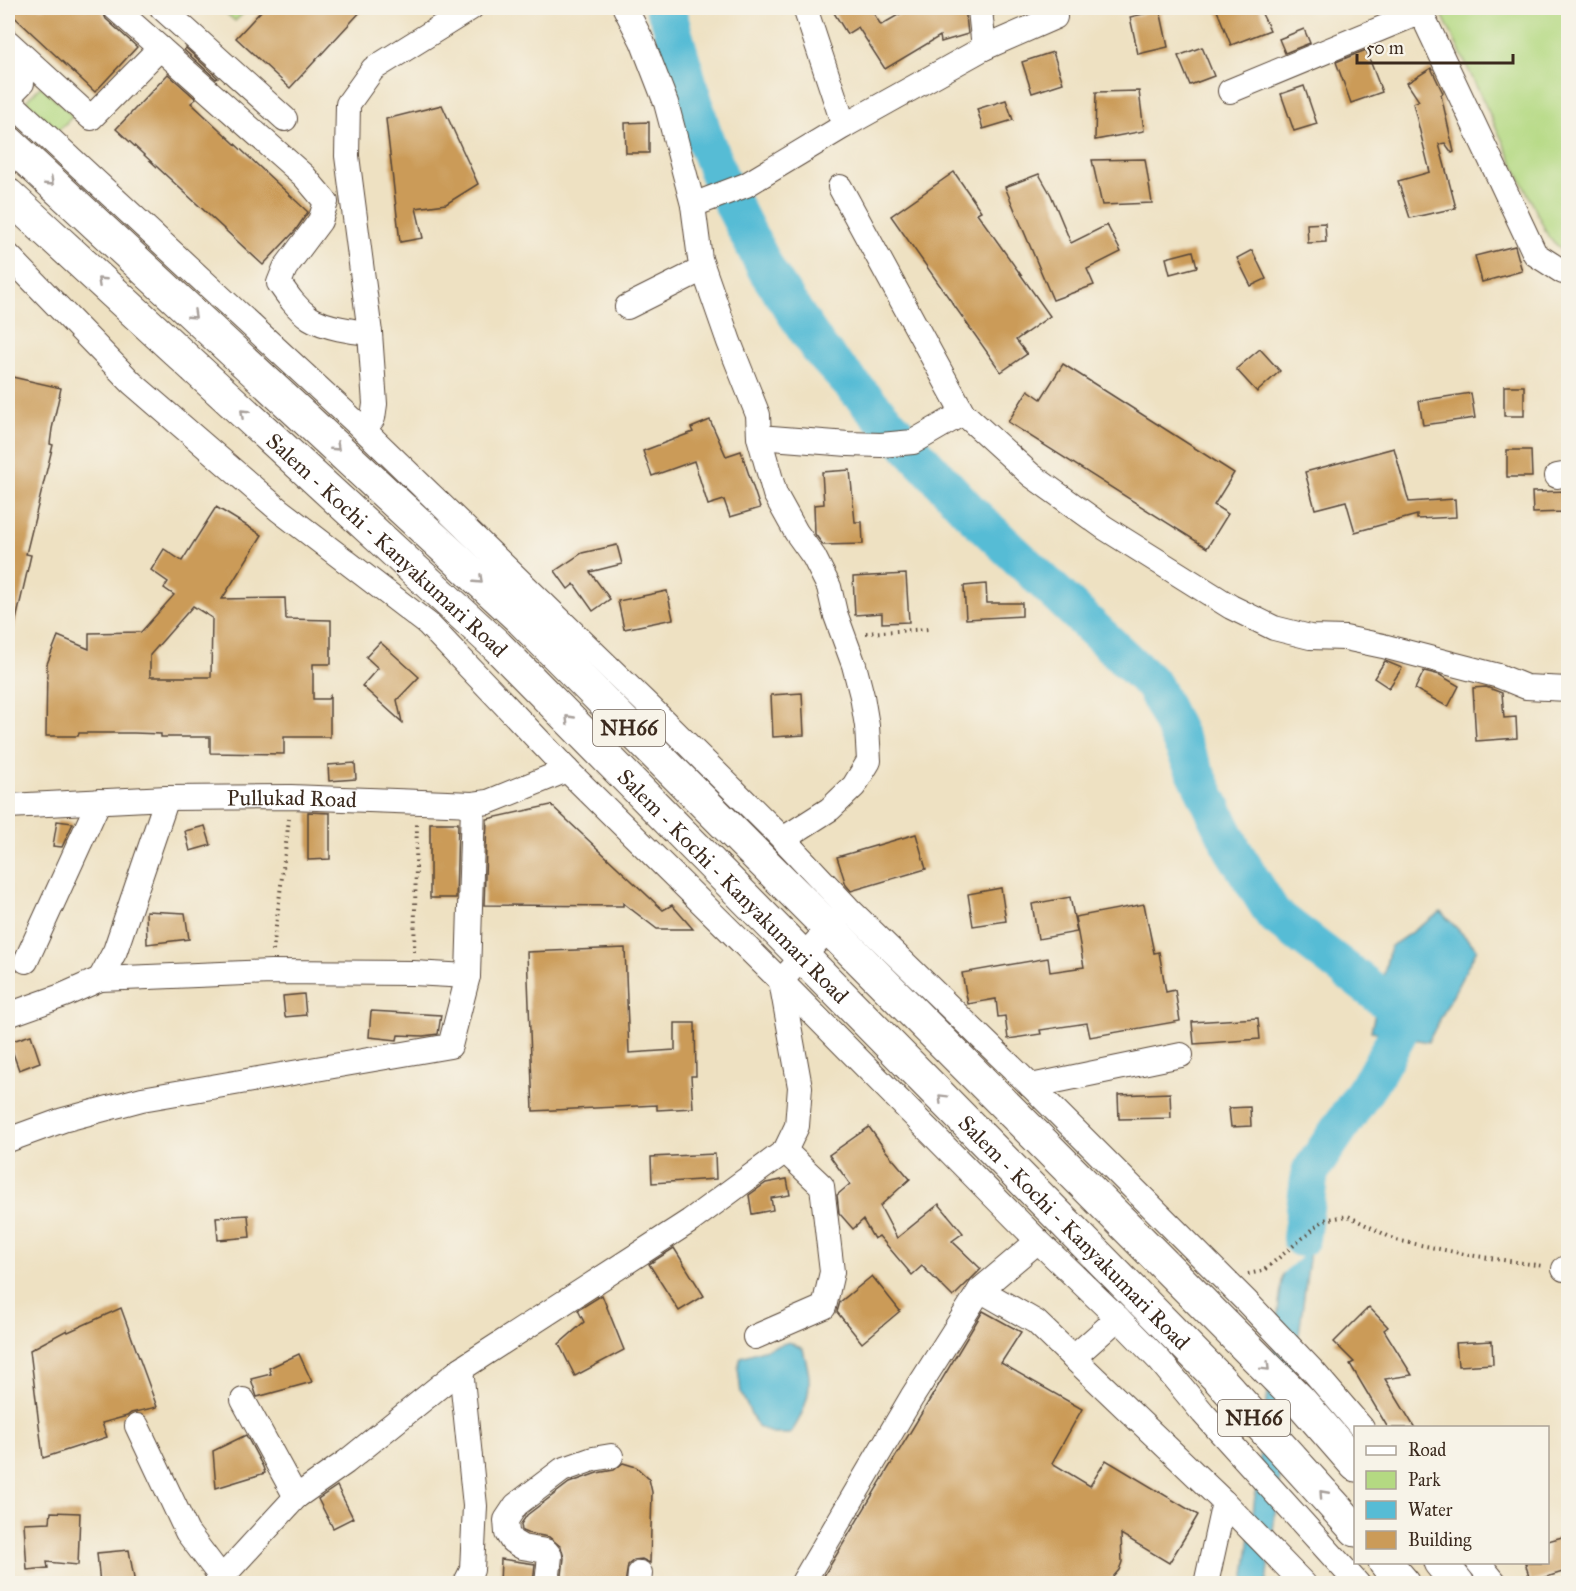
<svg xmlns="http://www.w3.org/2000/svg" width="1576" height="1591" font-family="'IM FELL Great Primer',serif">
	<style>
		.green { fill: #b4d982; stroke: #788250; stroke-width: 1.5 }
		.water { fill: #56bcd5; stroke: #48737a; stroke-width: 1.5 }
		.pier { fill: #eee1c2 }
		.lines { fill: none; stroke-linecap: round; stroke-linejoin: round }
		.river { stroke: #56bcd5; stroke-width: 38 }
		.building { fill: #cb9b58; fill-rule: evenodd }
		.minor-casing { stroke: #564537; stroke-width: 26 }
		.highway-casing { stroke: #564537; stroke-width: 35 }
		.path { stroke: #564537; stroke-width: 4; stroke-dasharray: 1.5 4.5; stroke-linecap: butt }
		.minor { stroke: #fff; stroke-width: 24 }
		.highway { stroke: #fff; stroke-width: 33 }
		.oneway { stroke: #a79f9a }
		.labels { text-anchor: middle; stroke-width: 6; stroke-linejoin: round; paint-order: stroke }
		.shield { fill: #f7f3e8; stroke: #73665b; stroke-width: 1.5 }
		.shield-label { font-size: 21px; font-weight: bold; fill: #3b2a1e }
		.street-label { font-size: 22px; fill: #3b2a1e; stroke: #f7f3e8 }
	</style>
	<rect width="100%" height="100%" fill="#f7f3e8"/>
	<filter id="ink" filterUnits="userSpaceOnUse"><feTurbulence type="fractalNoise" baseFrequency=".0167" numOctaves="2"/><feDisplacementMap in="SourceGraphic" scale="12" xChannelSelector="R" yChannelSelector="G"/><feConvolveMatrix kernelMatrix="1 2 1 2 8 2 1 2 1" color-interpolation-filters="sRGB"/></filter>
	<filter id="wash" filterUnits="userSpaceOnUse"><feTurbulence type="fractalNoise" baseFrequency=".008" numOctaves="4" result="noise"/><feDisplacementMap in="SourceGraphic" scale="24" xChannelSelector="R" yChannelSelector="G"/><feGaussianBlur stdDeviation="1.35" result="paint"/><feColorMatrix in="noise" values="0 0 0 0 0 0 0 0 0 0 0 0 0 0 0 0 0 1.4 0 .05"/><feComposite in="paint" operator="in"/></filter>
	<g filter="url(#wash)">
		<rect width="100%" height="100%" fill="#eee1c2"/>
		<!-- green -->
		<g class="green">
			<path d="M220 8H249L235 21Z"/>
			<path d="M1439 8H1568V255L1549 238Z"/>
			<path d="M41 86 73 116 58 131 26 101Z"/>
		</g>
		<!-- water -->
		<g class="water">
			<path d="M1441 912 1477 949 1428 1042 1371 1031 1390 947Z"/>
			<path d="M1319 1183 1266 1583 1244 1584 1293 1193Z"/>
			<path d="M789 1342 803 1349C805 1359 809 1369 809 1379 810 1398 801 1419 790 1434H773L757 1426 741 1393 738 1368 741 1357Z"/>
		</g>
		<!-- pier -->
		<path class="pier" d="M1319 1207 1314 1245 1280 1276 1285 1237Z"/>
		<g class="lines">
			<!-- river -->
			<path class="river" d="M664 8 668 14 704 137 722 183 767 271 820 350 969 511 1154 686 1233 850 1273 914 1407 1017 1374 1077 1310 1172 1301 1238"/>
		</g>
		<g id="blocks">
			<!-- building -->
			<g class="building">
				<path d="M8 8H101L106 19 137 47 95 92 8 11Z"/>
				<path d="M264 8H364L290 88 236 38Z"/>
				<path d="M831 8H870L881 25 910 8H965L968 34 941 42 940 36 885 69 858 27 847 34Z"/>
				<path d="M1216 8H1259L1270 30 1231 45Z"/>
				<path d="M1160 10 1168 47 1138 54 1130 17Z"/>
				<path d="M1304 29 1310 43 1285 53 1279 39Z"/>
				<path d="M1202 47 1214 76 1190 85 1178 56Z"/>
				<path d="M186 48 218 78 216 79 184 50Z"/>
				<path d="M1366 50 1382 92 1351 103 1336 62Z"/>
				<path d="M1053 52 1063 83 1032 93 1022 62Z"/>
				<path d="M1431 68 1443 93 1441 95 1454 152 1452 153 1445 143 1439 144 1456 208 1410 218 1398 181 1430 172 1413 103 1419 101 1407 83Z"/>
				<path d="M168 74 196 99 191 103 308 212 295 231 263 265 116 129Z"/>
				<path d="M1304 86 1317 124 1294 131 1281 94Z"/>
				<path d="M1139 91 1144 131 1095 140 1096 92Z"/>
				<path d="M1006 100 1013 120 983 129 977 109Z"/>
				<path d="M442 105 478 184 446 204 416 208 423 238 400 242 386 119Z"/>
				<path d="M649 122V153H626L625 123Z"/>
				<path d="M1145 159 1152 203 1102 205 1092 160Z"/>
				<path d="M954 172 981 211 977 213 1050 316 1016 340 1027 354 1001 372 891 216Z"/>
				<path d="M1039 174 1051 195 1071 243 1107 225 1121 252 1087 269 1094 285 1053 300 1005 187Z"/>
				<path d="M1325 223 1326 242 1308 243 1307 224Z"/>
				<path d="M1515 246 1522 271 1482 282 1475 256Z"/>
				<path d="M1252 250 1266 279 1251 286 1237 258Z"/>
				<path d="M1193 251 1197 267 1170 274 1166 258Z"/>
				<path d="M1260 349 1280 371 1257 392 1236 369Z"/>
				<path d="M1063 364 1234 473 1214 505 1228 514 1207 548 1008 422 1028 390 1041 399Z"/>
				<path d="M8 376 61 388 52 429 50 444 53 445 26 554 31 555 14 629 8 628Z"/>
				<rect x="1504" y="386" width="20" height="30"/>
				<path d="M1471 393 1475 418 1423 425 1419 401Z"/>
				<path d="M710 420 726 456 741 451 760 508 730 517 724 500 708 505 694 461 652 476 643 451 693 432 691 428Z"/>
				<path d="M1394 448 1409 502 1455 499 1456 517 1417 519V515L1355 532 1346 501 1315 509 1305 472Z"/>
				<path d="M1507 450H1531L1532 477H1507Z"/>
				<path d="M850 470 855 522H862L863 544 823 545 815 534 814 505 824 504 822 472Z"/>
				<path d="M1569 491V509H1565V512L1533 513 1532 492Z"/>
				<path d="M216 507 262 535 222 599 285 598 286 619 331 620V664H313V699H328L330 696V737H284V754L210 753V737H161V734L134 733H79L78 736H46L47 664 58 636 89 649V633L141 632 174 595 164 588 168 582 151 570 164 549 182 561ZM193 606 212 618 211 677H150V655Z"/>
				<path d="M617 545 622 564 590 572 610 599 593 611 574 584 568 589 555 571 582 553Z"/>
				<path d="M906 574 909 622 882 623V613L855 615 853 577Z"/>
				<path d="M986 584 987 603H1022V616L966 619 964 586Z"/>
				<path d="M667 591 673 619 624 629 618 601Z"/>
				<path d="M380 642 419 677 397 700 402 722 362 686 378 668 366 657Z"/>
				<path d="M1385 661 1402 668 1389 688 1374 678Z"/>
				<path d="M1424 671 1440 675 1459 686 1448 707 1415 689Z"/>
				<path d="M1486 687 1502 693 1504 718 1516 717 1517 738 1476 741 1473 688Z"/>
				<path d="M802 693 804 735 773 737 771 695Z"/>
				<path d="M355 763 356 779 329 781 328 765Z"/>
				<path d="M551 805 663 910 672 905 693 929H657L623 903V906L484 905 487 819Z"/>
				<path d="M308 812 330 813V859L308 860Z"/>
				<path d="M57 821 73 823 62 847 53 846Z"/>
				<path d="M430 823H458L456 898H430Z"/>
				<path d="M205 826 211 845 190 851 185 831Z"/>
				<path d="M916 834 926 869 851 891 846 885 837 857Z"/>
				<path d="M1001 888 1006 921 973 926 968 894Z"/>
				<path d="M1070 897 1077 932 1038 939 1032 904Z"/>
				<path d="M1144 904 1154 953 1159 952 1166 992 1175 990 1180 1021 1090 1037 1087 1023 1040 1030 1041 1034 1008 1039 1005 1016 998 1017 996 999 968 1004 962 973 1048 958 1050 972 1084 967 1075 917Z"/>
				<path d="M146 911 185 913 189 939 147 944Z"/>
				<path d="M625 948 629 1053 675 1050V1023H695L696 1076H691L693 1108 657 1110V1105L533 1111 527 952Z"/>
				<path d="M304 994 306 1015 285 1017 283 996Z"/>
				<path d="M371 1011 441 1015 438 1034 423 1036 398 1035 397 1040 369 1037Z"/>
				<path d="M1258 1018 1260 1039 1194 1044 1192 1022Z"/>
				<path d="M31 1035 40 1062 19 1070 9 1042Z"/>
				<path d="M1170 1093 1171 1118 1119 1119 1118 1095Z"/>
				<path d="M1250 1107 1251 1126 1231 1127 1229 1108Z"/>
				<path d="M869 1127 886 1151 910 1179 880 1206 897 1238 939 1204 963 1233 952 1241 981 1269 953 1297 922 1266 912 1275 879 1236 874 1239 863 1220 853 1229 839 1213 837 1195 850 1184 829 1155Z"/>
				<path d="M715 1154 716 1179 652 1183 651 1157Z"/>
				<path d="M787 1179 790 1195 771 1198 773 1210 752 1214 749 1195 766 1183Z"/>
				<path d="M248 1215 250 1237 218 1240 216 1217Z"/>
				<path d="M674 1248 704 1296 679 1311 649 1264Z"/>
				<path d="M872 1276 900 1311 862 1343 837 1312 840 1302Z"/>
				<path d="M602 1295 624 1350 575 1376 559 1344 584 1322 578 1310Z"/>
				<path d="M1369 1307 1388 1327 1384 1330 1412 1375 1385 1379 1415 1428H1388L1350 1364 1354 1362 1334 1342Z"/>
				<path d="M121 1308 157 1407 131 1413 127 1416 102 1423 107 1437 43 1458 30 1350 67 1330 68 1332Z"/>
				<path d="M983 1311 1021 1332 1001 1363 1082 1409 1052 1463 1090 1486 1106 1460 1198 1515 1188 1532 1169 1563 1121 1534 1122 1562 1119 1570 1107 1584H819Z"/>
				<path d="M1492 1341 1493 1364 1458 1366 1456 1343Z"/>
				<path d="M299 1354 312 1382 257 1397 251 1379 271 1374 269 1368Z"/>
				<path d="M246 1435 263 1467 265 1473 216 1488 213 1451Z"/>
				<path d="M623 1463 636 1467 649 1479 652 1492 650 1563 642 1559 634 1560 628 1565 625 1584H561L564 1558 561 1547 549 1537 527 1533 522 1531 521 1524 527 1515 569 1483 597 1473 614 1470Z"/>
				<path d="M337 1486 353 1518 333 1528 318 1499Z"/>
				<path d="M51 1512 80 1513 78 1565 47 1562 48 1568 27 1570 24 1523 50 1522Z"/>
				<path d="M1569 1535V1570L1531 1582 1525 1563H1548V1541Z"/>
				<path d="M129 1550 135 1584H100L97 1553Z"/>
				<path d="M501 1559 535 1564 533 1584H500Z"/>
			</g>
		</g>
	</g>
	<g filter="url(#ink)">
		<use href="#blocks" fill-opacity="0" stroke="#564537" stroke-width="1.5"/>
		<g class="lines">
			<!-- minor casing -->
			<g class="minor-casing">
				<g id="minor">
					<path d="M162 8 285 119"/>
					<path d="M625 8 642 41 666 103 693 205 700 259 729 342 758 415 759 437 775 494 796 532 814 557 829 587 835 613 854 665 862 696 867 726 869 761 854 786 830 809 783 839"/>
					<path d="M1419 8 1535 254 1563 272H1568"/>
					<path d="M806 11 844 126"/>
					<path d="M8 42 91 118 160 48 115 8"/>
					<path d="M160 48 304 176 326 202 320 221 285 268 279 283C288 296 297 309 310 318 324 327 354 332 370 333"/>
					<path d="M984 48 1055 17"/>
					<path d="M8 69 22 83 8 97"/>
					<path d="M1230 91 1421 12"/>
					<path d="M8 100 364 430 651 708 783 839 848 908 1031 1086 1246 1301 1313 1371 1362 1428"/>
					<path d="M840 187 963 413 1031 475 1105 528 1231 607 1274 628 1310 637 1345 638 1383 646 1499 676 1526 687 1568 689"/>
					<path d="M693 205 746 185 844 126 984 48 980 10 984 8"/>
					<path d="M8 255 132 383 279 510 428 624 567 770 781 981 1038 1241 1118 1318 1160 1361 1203 1413 1358 1584"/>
					<path d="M627 307 703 269"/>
					<path d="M364 430 373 418 375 404 370 333 347 156 348 104 373 69 471 8"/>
					<path d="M759 437 848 444 881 445 913 442 963 413"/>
					<path d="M1557 476 1568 474"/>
					<path id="s1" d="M8 806 167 798 291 797 473 804 488 802 567 770"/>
					<path d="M26 961 99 801"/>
					<path d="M100 979 115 951 167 798"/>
					<path d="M8 1015 64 995 100 979 271 972 413 973 468 976"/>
					<path d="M1031 1086 1181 1055"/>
					<path d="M8 1140 63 1120 142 1099 450 1046 468 976 473 804"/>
					<path d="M1564 1269 1568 1268"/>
					<path d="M980 1290 1036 1322 1224 1502 1304 1584"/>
					<path d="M755 1337 824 1307 832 1272 822 1186 785 1151"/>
					<path d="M1073 1358 1118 1318"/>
					<path d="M243 1400 296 1497"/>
					<path d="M137 1426 187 1532 221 1577"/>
					<path d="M1478 1562 1496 1584"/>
					<path d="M216 1584 296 1497 346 1462 461 1369"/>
					<path d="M465 1584 472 1570 475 1506 461 1369 690 1221 785 1151 797 1126 800 1087 781 981 838 918"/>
					<path d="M547 1584 550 1556 546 1551 522 1547 512 1541 507 1533 506 1520 516 1505 562 1470 593 1459 611 1456"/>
					<path d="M639 1584 640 1573"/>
					<path d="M802 1584 912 1397 980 1290 1038 1241"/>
					<path d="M1206 1584 1224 1502"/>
				</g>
			</g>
			<!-- highway casing -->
			<g class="highway-casing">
				<g id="highway">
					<path d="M8 142 522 620 1301 1402 1356 1465"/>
					<path id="s2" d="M8 195 497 646 1219 1379 1356 1530"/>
					<path d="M1385 1562 1404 1584"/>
					<path d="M1440 1562 1458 1584"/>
				</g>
			</g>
			<!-- path -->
			<g class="path">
				<path d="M866 633 928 629"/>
				<path d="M273 951 289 819"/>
				<path d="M414 952 417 822"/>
				<path d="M1248 1274 1263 1271 1324 1220 1348 1216 1396 1240 1469 1255 1543 1266"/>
			</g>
			<!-- minor -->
			<use href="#minor" class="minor"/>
			<!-- highway -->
			<use href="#highway" class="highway"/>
		</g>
		<!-- one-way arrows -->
		<defs><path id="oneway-chevron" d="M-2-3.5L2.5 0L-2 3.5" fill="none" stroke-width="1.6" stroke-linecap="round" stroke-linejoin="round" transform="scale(1.5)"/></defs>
		<g class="oneway">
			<use href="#oneway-chevron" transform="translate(50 182) rotate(43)"/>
			<use href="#oneway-chevron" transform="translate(101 281) rotate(-137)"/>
			<use href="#oneway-chevron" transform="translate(193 315) rotate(43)"/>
			<use href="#oneway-chevron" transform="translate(244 413) rotate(-137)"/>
			<use href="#oneway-chevron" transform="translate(336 447) rotate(43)"/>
			<use href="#oneway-chevron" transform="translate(479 580) rotate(43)"/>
			<use href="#oneway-chevron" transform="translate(569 719) rotate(-134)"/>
			<use href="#oneway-chevron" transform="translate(942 1098) rotate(-135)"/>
			<use href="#oneway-chevron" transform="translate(1266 1367) rotate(45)"/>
			<use href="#oneway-chevron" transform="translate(1323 1494) rotate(-132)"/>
		</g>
	</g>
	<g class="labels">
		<!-- shield labels -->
		<g class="shield">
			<rect x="593" y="710" width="72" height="36" rx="4.5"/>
			<rect x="1218" y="1400" width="72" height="36" rx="4.5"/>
		</g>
		<g class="shield-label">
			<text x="629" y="735">NH66</text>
			<text x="1254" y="1425">NH66</text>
		</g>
		<!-- street labels -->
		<g class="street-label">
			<text dy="8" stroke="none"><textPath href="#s2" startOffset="516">Salem - Kochi - Kanyakumari Road</textPath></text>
			<text dy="8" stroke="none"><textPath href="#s1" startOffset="284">Pullukad Road</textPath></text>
			<text dy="8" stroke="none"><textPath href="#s2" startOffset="1002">Salem - Kochi - Kanyakumari Road</textPath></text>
			<text dy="8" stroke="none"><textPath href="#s2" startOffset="1488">Salem - Kochi - Kanyakumari Road</textPath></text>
		</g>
	</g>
	<!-- margin -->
	<rect width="1576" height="1591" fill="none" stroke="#f7f3e8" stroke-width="30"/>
	<!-- legend -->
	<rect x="1354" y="1426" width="195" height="138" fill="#f7f3e8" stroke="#aca397" stroke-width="1.5"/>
	<rect x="1366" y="1446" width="30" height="9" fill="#ffffff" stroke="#aca397" stroke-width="1.5"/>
	<text x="1408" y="1456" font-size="18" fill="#3b2a1e">Road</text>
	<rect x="1366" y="1471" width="30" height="18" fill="#b4d982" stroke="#aca397" stroke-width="1.5"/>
	<text x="1408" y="1486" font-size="18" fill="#3b2a1e">Park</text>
	<rect x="1366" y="1501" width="30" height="18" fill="#56bcd5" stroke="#aca397" stroke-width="1.5"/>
	<text x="1408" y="1516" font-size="18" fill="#3b2a1e">Water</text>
	<rect x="1366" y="1531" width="30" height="18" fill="#cb9b58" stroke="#aca397" stroke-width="1.5"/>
	<text x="1408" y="1546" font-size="18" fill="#3b2a1e">Building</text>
	<!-- scale -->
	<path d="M1357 54v9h156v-9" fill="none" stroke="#3b2a1e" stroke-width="3"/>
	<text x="1366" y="54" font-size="18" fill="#3b2a1e" stroke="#f7f3e8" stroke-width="4.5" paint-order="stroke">50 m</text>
</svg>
